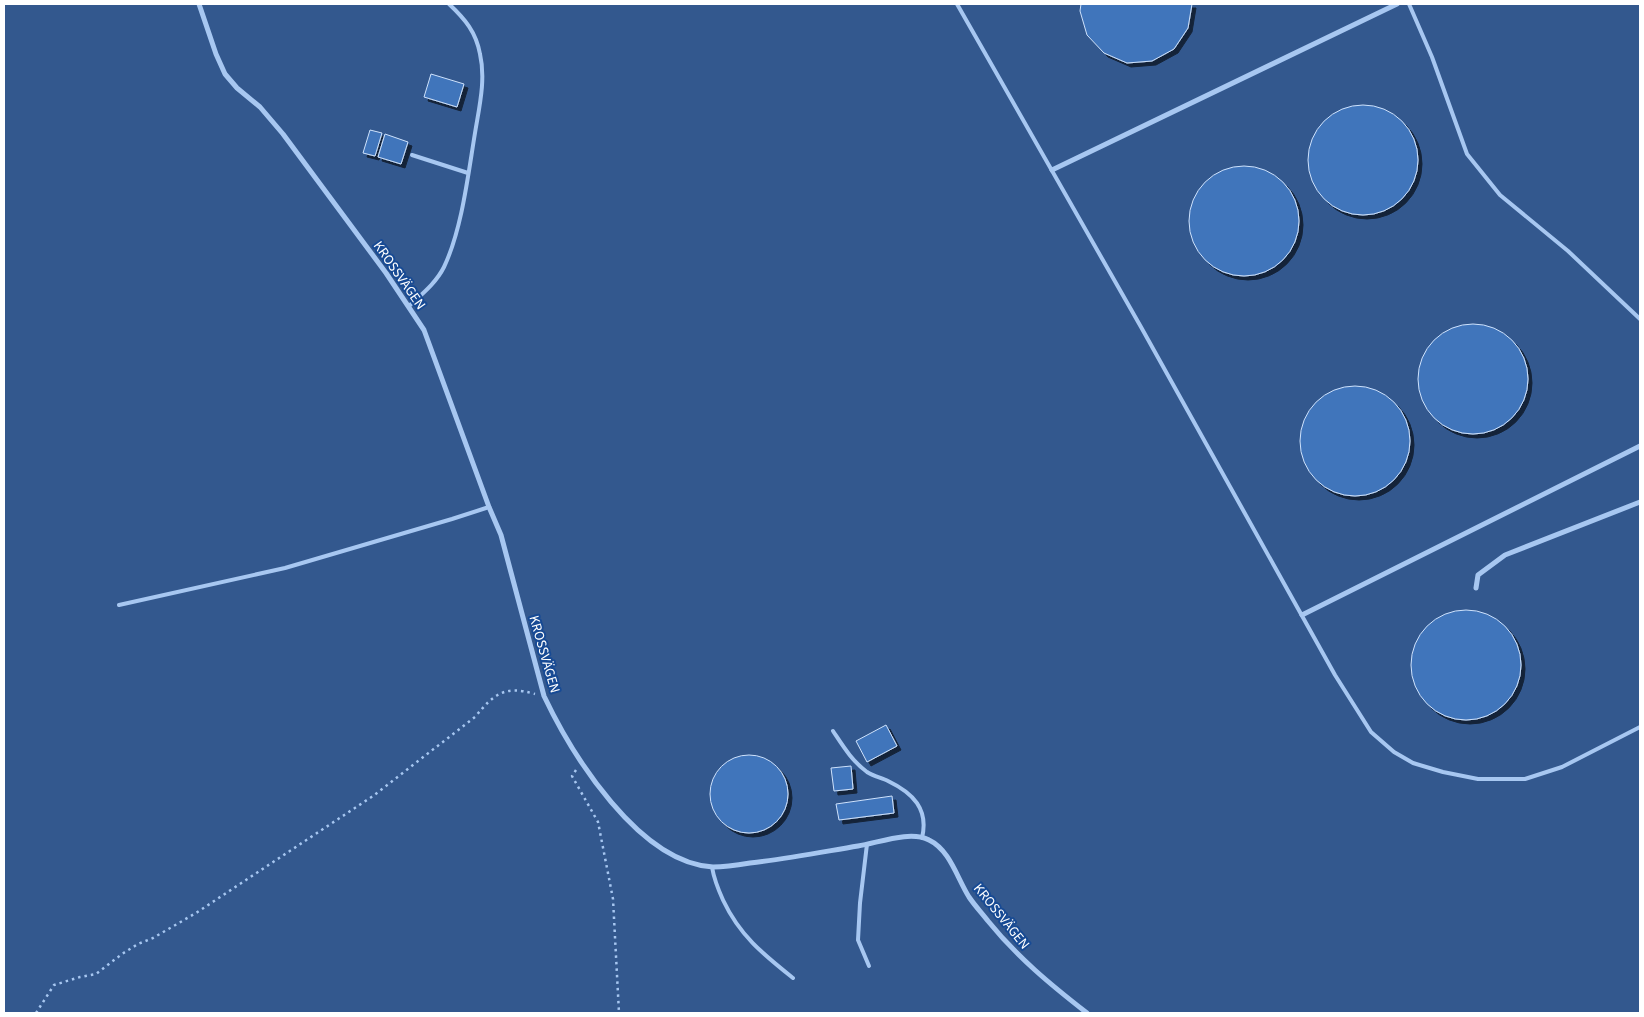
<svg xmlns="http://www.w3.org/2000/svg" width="1644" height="1017" font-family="'Source Sans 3',sans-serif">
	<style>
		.water { fill: #33588e; stroke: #9ac1f3 }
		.building { fill: #4074bb; stroke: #cee2fc; filter: url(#shadow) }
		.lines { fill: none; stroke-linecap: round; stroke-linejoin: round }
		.path { stroke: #a7c7f1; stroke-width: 2.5; stroke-dasharray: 2.5 4; stroke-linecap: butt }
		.service { stroke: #a7c7f1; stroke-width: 4 }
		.minor { stroke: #a7c7f1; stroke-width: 5 }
		.labels { text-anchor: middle; stroke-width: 4; stroke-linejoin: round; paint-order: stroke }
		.street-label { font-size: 14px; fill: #fff; stroke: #174a94 }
	</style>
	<defs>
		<filter id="shadow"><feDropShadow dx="4" dy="4" stdDeviation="0" flood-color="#0009"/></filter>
	</defs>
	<rect width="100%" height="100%" fill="#174a94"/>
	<!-- water -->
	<rect class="water" x="4" y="4" width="1636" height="1009"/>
	<!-- building -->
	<g class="building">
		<path d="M1081 4H1192L1188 28 1174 49 1152 61 1127 63 1104 53 1087 35 1080 11Z"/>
		<path d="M431 74 464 84 457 107 424 97Z"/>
		<circle cx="1363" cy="160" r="55"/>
		<path d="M370 130 382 133 375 156 363 153Z"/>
		<path d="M385 134 408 142 401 164 378 157Z"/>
		<circle cx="1244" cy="221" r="55"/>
		<circle cx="1473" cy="379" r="55"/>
		<circle cx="1355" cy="441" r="55"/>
		<circle cx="1466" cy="665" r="55"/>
		<path d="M886 725 897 746 867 762 856 741Z"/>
		<circle cx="749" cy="794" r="39"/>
		<path d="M851 766 853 789 834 791 831 768Z"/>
		<path d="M892 796 894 813 839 820 836 804Z"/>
	</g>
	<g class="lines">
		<!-- path -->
		<g class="path">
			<path d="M576 770 572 776 598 822 607 868 613 899 619 1013"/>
			<path d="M36 1013 54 985 80 977 96 974 122 954 138 944 153 938 196 913 373 796 475 717C494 694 504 685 535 694"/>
		</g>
		<!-- service -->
		<g class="service">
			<path d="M957 4 1141 327 1335 675 1371 732 1394 752 1413 763 1443 772 1478 779H1525L1562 767 1640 727"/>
			<path d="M1409 4 1432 57 1467 154 1500 195 1568 251 1640 319"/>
			<path d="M412 155 468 173"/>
			<path d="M409 306C422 294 436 283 444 267 462 229 468 175 475 133 479 108 486 80 480 54 476 32 465 19 449 4"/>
			<path d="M119 605 285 568 452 519 489 507"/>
			<path d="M833 731C843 746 852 761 867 772 873 776 882 778 888 781 913 793 929 809 922 838"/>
			<path d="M867 844 860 903 858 940 869 966"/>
			<path d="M712 867C714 879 718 889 723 900 740 936 763 954 793 978"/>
		</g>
		<!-- minor -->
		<g class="minor">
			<path d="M199 4 216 54 225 74 237 88 260 107 283 134 386 273 424 330 489 507 501 535 544 696C572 755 639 863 713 867 725 867 738 865 750 863 786 859 822 852 858 846 878 843 910 830 929 840 950 850 957 878 969 897 975 906 982 913 988 921 1017 957 1051 985 1087 1013"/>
			<path d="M1052 170 1397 4"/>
			<path d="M1476 588 1478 575 1505 555 1640 502"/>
			<path d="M1302 615 1640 446"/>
		</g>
	</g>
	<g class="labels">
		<!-- street labels -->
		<g class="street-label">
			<text transform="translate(400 275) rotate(55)" y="5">KROSSVÄGEN</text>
			<text transform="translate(545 654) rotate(74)" y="5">KROSSVÄGEN</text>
			<text transform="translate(1002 916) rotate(51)" y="5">KROSSVÄGEN</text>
		</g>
	</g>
	<!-- border -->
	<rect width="1644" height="1017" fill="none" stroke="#ffffff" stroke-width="10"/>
</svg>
